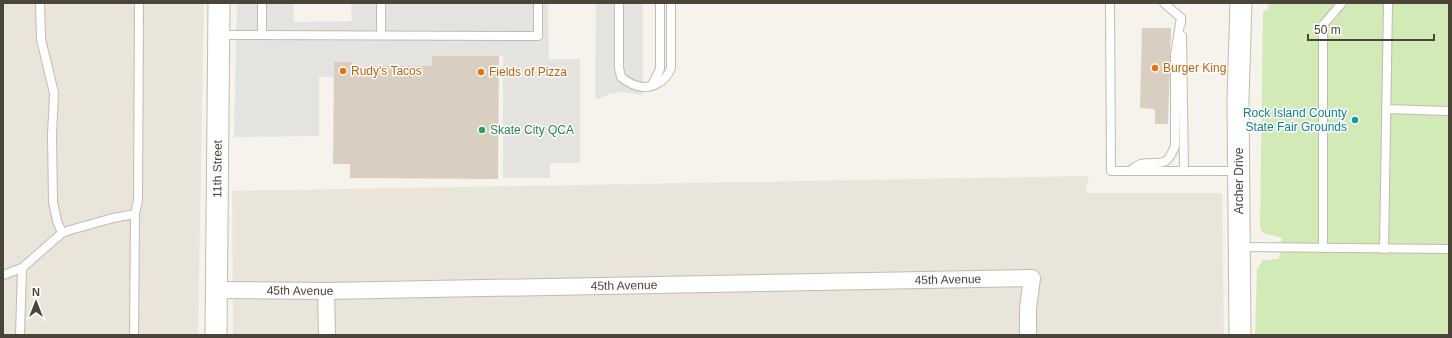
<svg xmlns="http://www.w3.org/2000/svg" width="1452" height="338" font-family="Arial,sans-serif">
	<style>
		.residential { fill: #eae5da }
		.green { fill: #d2eab5 }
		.parking { fill: #e5e3e0 }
		.building { fill: #d8cfc1 }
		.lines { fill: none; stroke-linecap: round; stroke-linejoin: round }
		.service-casing { stroke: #c2bbae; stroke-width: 10 }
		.minor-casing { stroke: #c2bbae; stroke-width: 18 }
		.tertiary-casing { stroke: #c2bbae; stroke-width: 23 }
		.service { stroke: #fff; stroke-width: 8 }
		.minor { stroke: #fff; stroke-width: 16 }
		.tertiary { stroke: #fff; stroke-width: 21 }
		.food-dot { fill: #e8710a; stroke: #fff; stroke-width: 1.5 }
		.culture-dot { fill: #0f9aa8; stroke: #fff; stroke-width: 1.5 }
		.leisure-dot { fill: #2e9e5b; stroke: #fff; stroke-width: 1.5 }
		.labels { text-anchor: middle; stroke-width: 3; stroke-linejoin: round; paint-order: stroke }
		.food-label { font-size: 12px; fill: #c56008; stroke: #fff; text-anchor: start }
		.culture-label { font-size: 12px; fill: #0d838f; stroke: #fff; text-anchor: end }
		.leisure-label { font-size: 12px; fill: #27864d; stroke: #fff; text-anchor: start }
		.street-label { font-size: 12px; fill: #4b4439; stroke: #fff }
	</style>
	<rect width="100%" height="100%" fill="#f6f3ec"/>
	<!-- residential -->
	<g class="residential">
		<path d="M3 3H204L198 335H3Z"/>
		<path d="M1089 176 1085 193H1222L1224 335H233L232 191Z"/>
	</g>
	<!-- green -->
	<path class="green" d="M1269 3H1449V335H1255L1257 269 1263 260 1279 259 1282 238 1263 233 1260 228 1263 12 1268 9Z"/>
	<!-- parking -->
	<g class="parking">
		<path d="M237 3H293L294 22 352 21 351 3H548L549 59H580V163H550V178H503V56H432V66H352V62H334V77H319V136L234 137Z"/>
		<path d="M596 3 643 4V95L621 92 609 94 596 100 595 93Z"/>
	</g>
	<!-- building -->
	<g class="building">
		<path d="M1142 28H1171L1168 124H1155V109L1140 108Z"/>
		<path d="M432 56H499L498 179 350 178V164H333L334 62H352V66H432Z"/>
	</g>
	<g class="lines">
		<!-- service casing -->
		<g class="service-casing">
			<g id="service">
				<path d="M381 3V35"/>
				<path d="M619 3V68L621 77C626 81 632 85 638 86 652 90 666 81 671 68V3"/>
				<path d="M1110 3 1111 171H1238"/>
				<path d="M1164 3 1181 18V23"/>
				<path d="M220 35 538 36V3"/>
				<path d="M262 35V3"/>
				<path d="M1182 36 1184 171"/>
				<path d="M652 85 660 69V3"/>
				<path d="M1386 109 1449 111"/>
				<path d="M1129 171C1133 169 1137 165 1141 164 1160 160 1166 170 1175 146V55L1181 18"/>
				<path d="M62 233C73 228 83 227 95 223 108 219 121 216 135 214"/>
				<path d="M1240 247 1449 249"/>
				<path d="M1323 248V25L1342 3"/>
				<path d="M1384 249 1388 3"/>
				<path d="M3 275 22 268 62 233 57 221 53 202 52 135 54 93 41 39 40 3"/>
				<path d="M20 335 22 268"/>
				<path d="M134 335 135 214 138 200 139 3"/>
			</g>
		</g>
		<!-- minor casing -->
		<g class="minor-casing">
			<g id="minor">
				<path id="s1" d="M217 290 326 291 1032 278 1028 308V335"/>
				<path d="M326 291 327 335"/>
			</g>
		</g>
		<!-- tertiary casing -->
		<g class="tertiary-casing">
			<g id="tertiary">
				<path id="s2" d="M216 335 219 3"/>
				<path d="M1240 335 1238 99 1241 3"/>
			</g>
		</g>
		<!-- service -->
		<use href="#service" class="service"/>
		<!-- minor -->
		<use href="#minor" class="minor"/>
		<!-- tertiary -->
		<use href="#tertiary" class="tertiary"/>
	</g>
	<!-- markers -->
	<g class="food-dot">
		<circle cx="1155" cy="68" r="4"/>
		<circle cx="343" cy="71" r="4"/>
		<circle cx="481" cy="72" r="4"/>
	</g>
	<circle class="culture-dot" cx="1355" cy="120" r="4"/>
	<circle class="leisure-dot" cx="482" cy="130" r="4"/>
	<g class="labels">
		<!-- food labels -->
		<g class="food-label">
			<text x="1163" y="72">Burger King</text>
			<text x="351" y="75">Rudy's Tacos</text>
			<text x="489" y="76">Fields of Pizza</text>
		</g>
		<!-- culture labels -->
		<g class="culture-label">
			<text x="1347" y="117">Rock Island County<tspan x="1347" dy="14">State Fair Grounds</tspan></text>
		</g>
		<!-- leisure labels -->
		<g class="leisure-label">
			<text x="490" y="134">Skate City QCA</text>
		</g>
		<!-- street labels -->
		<g class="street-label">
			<text dy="4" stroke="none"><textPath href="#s2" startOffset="166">11th Street</textPath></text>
			<text transform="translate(1239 181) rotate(-90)" y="4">Archer Drive</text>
			<text dy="4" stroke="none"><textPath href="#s1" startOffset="731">45th Avenue</textPath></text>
			<text dy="4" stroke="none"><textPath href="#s1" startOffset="407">45th Avenue</textPath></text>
			<text dy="4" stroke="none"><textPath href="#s1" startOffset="83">45th Avenue</textPath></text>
		</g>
	</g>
	<!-- border -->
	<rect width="1452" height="338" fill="none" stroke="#4b4439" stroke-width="8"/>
	<!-- north arrow -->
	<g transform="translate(36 302)" stroke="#ffffff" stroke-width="3" paint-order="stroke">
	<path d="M0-3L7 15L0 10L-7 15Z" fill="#4b4439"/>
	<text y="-6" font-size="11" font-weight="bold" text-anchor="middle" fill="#4b4439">N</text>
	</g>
	<!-- scale -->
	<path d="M1308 34v6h126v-6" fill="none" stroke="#4b4439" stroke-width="2"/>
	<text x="1314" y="34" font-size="12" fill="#4b4439" stroke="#ffffff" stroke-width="3" paint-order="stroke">50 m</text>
</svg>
